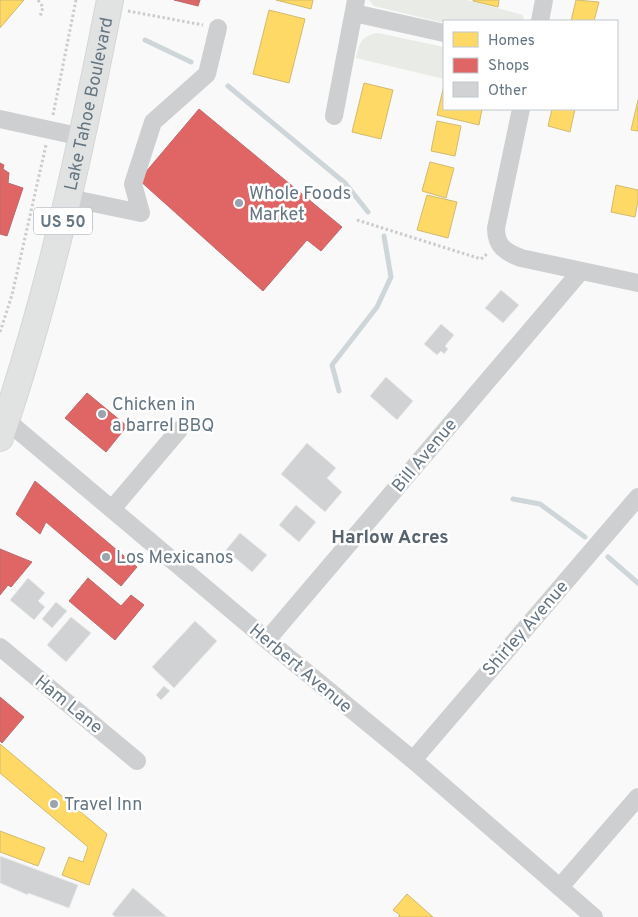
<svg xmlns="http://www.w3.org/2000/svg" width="638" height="917" font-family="Overpass,sans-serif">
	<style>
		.green { fill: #e8ebe6 }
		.homes { fill: #ffd966; stroke: #d1bb6f }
		.shops { fill: #e06666; stroke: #bb6b6f }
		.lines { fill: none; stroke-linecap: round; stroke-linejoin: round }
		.stream { stroke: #ced6d9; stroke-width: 5 }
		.building { fill: #d0d2d3; stroke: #e8e8e8 }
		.highway-casing { stroke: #d5d6d6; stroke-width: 28 }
		.path { stroke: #cbcccd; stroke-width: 3; stroke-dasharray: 2.5 2.5; stroke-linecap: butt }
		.minor { stroke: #cecfd0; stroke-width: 18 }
		.highway { stroke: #e1e2e2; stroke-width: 26 }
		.poi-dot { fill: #99a4ac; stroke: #fff; stroke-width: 2 }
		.labels { text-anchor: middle; stroke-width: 5; stroke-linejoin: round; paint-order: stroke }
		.shield { fill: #fff; stroke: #939fa8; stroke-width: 1 }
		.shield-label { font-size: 16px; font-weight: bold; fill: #657683 }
		.street-label { font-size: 18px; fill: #657683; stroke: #fff }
		.poi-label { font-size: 18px; fill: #657683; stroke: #fff; text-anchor: start }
		.neighbourhood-label { font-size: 19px; font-weight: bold; fill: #57646e; stroke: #fff }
	</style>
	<rect width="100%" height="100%" fill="#f9f9f9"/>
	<!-- green -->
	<g class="green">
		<path d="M369 0H467L523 15 524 21H444V23L374 6Z"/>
		<path d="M378 33 444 47V79L356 58C360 42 361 36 378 33Z"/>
	</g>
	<!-- homes -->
	<g class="homes">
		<path d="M0 0H24L0 28Z"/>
		<path d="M276 0H313L311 9Z"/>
		<path d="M473 0H499L498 7 473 1Z"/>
		<path d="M576 0 599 2 594 21H571Z"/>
		<path d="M269 10 305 19 289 83 253 74Z"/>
		<path d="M364 83 393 90 381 139 352 132Z"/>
		<path d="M444 85V109H482L479 125 437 115Z"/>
		<path d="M638 100V131L631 130Z"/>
		<path d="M552 109H575L570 132 548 126Z"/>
		<path d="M437 121 461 126 455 156 431 151Z"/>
		<path d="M430 162 454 168 446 198 422 191Z"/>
		<path d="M616 185 638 190V200L635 217 611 212Z"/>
		<path d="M427 195 457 202 448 238 417 230Z"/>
		<path d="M0 744 107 834 89 885 62 875 69 857 83 862 88 847 0 773Z"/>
		<path d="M0 831 45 848 38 866 0 852Z"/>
		<path d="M407 894 433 917H398L400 915 393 910Z"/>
	</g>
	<!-- shops -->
	<g class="shops">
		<path d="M174 0H200L198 6Z"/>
		<path d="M199 109 342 227 321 251 307 240 263 291 139 180Z"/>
		<path d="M0 163 4 165 3 169 9 173 8 183 23 188 7 236 0 234Z"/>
		<path d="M87 393 127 426 106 452 65 418Z"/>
		<path d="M35 481 137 567 121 586 46 522 40 534 16 514Z"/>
		<path d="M0 549 32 562 11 587 8 585 0 595Z"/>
		<path d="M88 578 121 606 131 595 144 605 115 640 69 601Z"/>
		<path d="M0 697 24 717 2 743 0 741Z"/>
	</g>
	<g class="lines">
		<!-- stream -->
		<g class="stream">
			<path d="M145 40 191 62"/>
			<path d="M228 86 345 183 368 212"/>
			<path d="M339 391 332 365 377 307 391 277 384 236"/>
			<path d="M513 499 540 504 585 537"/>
			<path d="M608 557 638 583"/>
		</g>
	</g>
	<!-- building -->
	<g class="building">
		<path d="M501 290 519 305 503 323 485 308Z"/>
		<path d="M441 324 454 335 445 346 448 349 444 354 441 351 437 355 424 344Z"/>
		<path d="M386 377 413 401 397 420 370 396Z"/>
		<path d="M307 443 336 468 327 478 342 492 325 512 281 474Z"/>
		<path d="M296 505 316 522 299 542 279 525Z"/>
		<path d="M240 533 267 555 252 572 226 550Z"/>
		<path d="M28 578 45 593 38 601 45 607 34 620 10 600Z"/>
		<path d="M56 602 67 611 52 628 42 619Z"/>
		<path d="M71 617 91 633 66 662 47 645Z"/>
		<path d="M195 621 217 641 174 688 152 667Z"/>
		<path d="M164 686 170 691 161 700 156 695Z"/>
		<path d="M0 856 78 885 69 908 28 893V895L0 883Z"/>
		<path d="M133 888 167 917H115L112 914Z"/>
	</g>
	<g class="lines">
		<!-- highway casing -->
		<g class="highway-casing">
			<g id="highway">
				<path id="s1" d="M0 438C49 295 81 148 110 0"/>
			</g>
		</g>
		<!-- path -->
		<g class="path">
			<path d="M38 0 43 7 40 17"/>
			<path d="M128 11 203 25"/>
			<path d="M53 115 76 0"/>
			<path d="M357 220 481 259 488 253"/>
			<path d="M0 332 12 295 46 145"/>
		</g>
		<!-- minor -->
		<g class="minor">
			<path d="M354 13 444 33"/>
			<path d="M540 21 544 0"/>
			<path d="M521 109 496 228C496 246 505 252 521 258L638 283"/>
			<path d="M334 116 356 0"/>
			<path d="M0 119 82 137"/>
			<path d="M69 198 141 213 133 184 153 122 207 74 218 28"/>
			<path d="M6 420 267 640 413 760 594 917"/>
			<path d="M112 509 179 430"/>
			<path d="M267 640 581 271"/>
			<path d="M0 647 137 761"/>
			<path d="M413 760 638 497"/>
			<path d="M560 887 638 797"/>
		</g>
		<!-- highway -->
		<use href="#highway" class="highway"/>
	</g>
	<!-- markers -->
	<g class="poi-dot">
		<circle cx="239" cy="203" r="5"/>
		<circle cx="102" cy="414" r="5"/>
		<circle cx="106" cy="557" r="5"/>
		<circle cx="54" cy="804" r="5"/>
	</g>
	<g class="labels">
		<!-- shield labels -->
		<rect class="shield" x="34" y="207.5" width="58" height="27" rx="4"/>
		<g class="shield-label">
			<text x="63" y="227">US 50</text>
		</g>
		<!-- street labels -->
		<g class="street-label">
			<text dy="6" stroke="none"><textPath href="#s1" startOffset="346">Lake Tahoe Boulevard</textPath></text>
			<text transform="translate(424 455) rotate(-50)" y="6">Bill Avenue</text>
			<text transform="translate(525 628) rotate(-49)" y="6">Shirley Avenue</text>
			<text transform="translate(301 668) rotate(40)" y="6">Herbert Avenue</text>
			<text transform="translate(69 704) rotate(39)" y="6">Ham Lane</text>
		</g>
		<!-- poi labels -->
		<g class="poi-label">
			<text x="249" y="199">Whole Foods<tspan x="249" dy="21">Market</tspan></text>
			<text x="112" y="410">Chicken in<tspan x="112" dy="21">a barrel BBQ</tspan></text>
			<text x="116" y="563">Los Mexicanos</text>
			<text x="64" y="810">Travel Inn</text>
		</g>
		<!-- neighbourhood labels -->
		<g class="neighbourhood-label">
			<text x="390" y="543">Harlow Acres</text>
		</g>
	</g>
	<!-- legend -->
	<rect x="443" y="20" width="175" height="90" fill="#ffffff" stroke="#c1c8cd"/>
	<rect x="453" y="32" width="25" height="15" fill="#ffd966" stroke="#c1c8cd"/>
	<text x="488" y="45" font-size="15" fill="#657683">Homes</text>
	<rect x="453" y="58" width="25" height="15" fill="#e06666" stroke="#c1c8cd"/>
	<text x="488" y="70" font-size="15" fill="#657683">Shops</text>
	<rect x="453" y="82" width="25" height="15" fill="#d0d2d3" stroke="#c1c8cd"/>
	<text x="488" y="95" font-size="15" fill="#657683">Other</text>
</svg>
